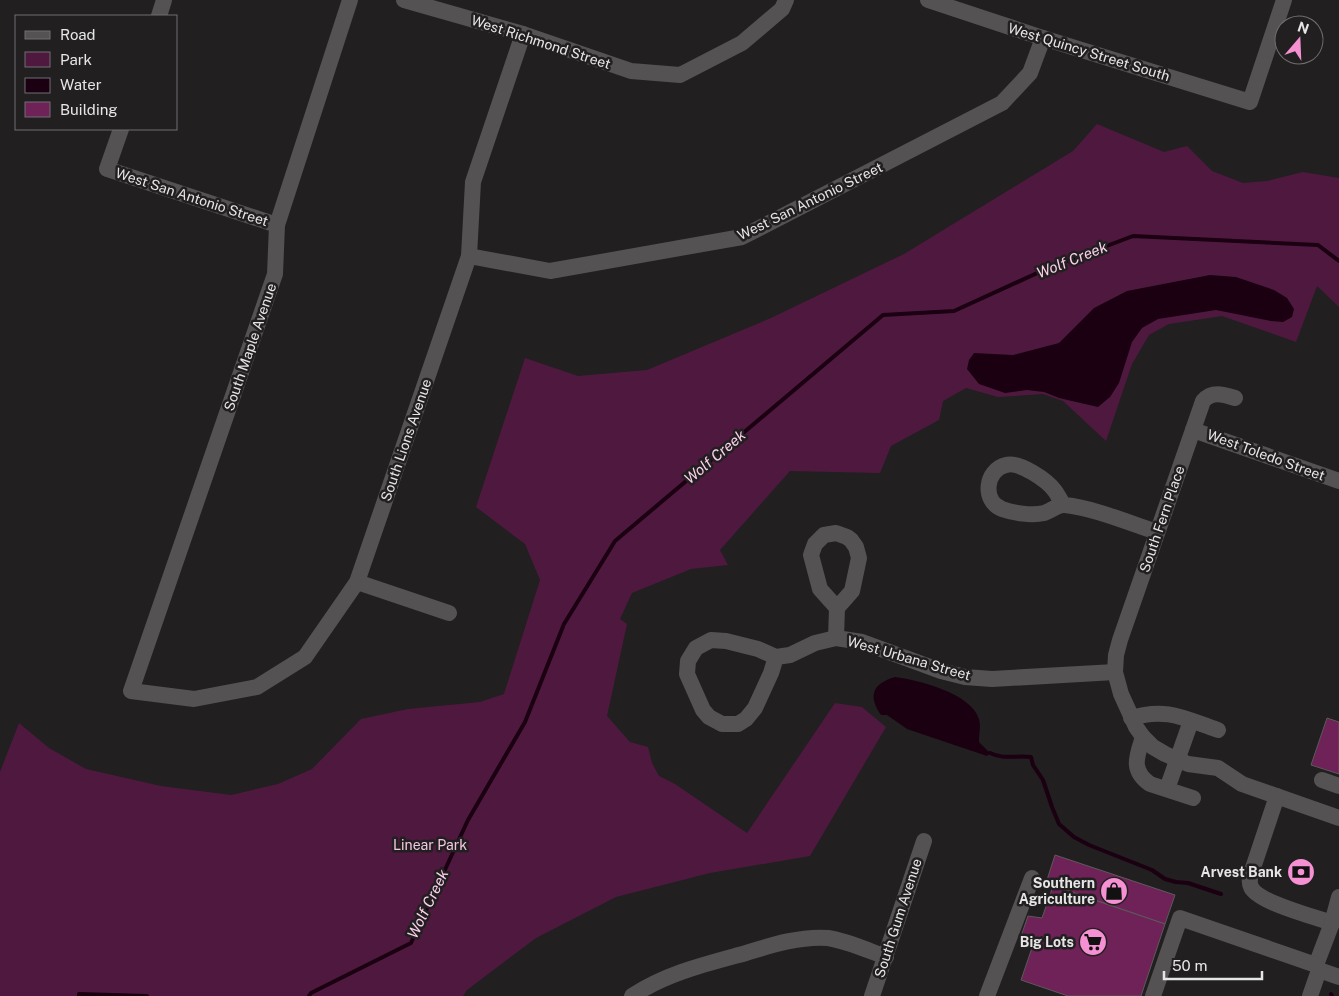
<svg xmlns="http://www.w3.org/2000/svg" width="1339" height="996" font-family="'Public Sans',sans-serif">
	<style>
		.green { fill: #4f193f }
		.water { fill: #1b0012 }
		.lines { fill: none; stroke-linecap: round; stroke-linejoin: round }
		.stream { stroke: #1b0012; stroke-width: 4 }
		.building { fill: #6e2258; stroke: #5c595b }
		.minor { stroke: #545253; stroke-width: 16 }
		.labels { text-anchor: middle; stroke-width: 5; stroke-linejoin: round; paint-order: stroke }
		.street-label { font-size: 14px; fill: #e7e6e7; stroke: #211f20 }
		.park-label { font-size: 14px; fill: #f3c6e1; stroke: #211f20 }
		.poi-label { font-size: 14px; font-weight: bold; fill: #e7e6e7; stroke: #211f20; text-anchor: end }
		.water-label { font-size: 15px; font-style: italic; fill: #fdd0ec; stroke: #211f20 }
	</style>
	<rect width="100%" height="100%" fill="#211f20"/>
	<!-- green -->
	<path class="green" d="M1097 124 1164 152 1187 146 1212 171 1243 183 1267 181 1303 172 1339 178V307L1317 286 1296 342 1222 316 1169 324 1149 335 1132 364 1106 441 1063 401 1043 394 998 397 966 388 943 401 939 420 891 446 880 473 790 471 720 550 728 565 691 569 632 593 620 619 627 624 607 716 630 742 648 747 652 763 659 776 675 784 747 833 835 703 862 707 886 727 810 856 710 873 616 897 536 938 467 990 463 996H0V772L19 723 49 748 86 769 161 786 231 795 278 784 312 769 361 719 408 709 480 702 504 694 540 580 525 544 476 507 525 358 578 376 647 370 771 318 904 254 1073 151Z"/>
	<!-- water -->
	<g class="water">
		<path d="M1210 275 1236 277 1274 290 1287 298 1294 309 1292 317 1283 322 1271 321 1216 310 1158 319 1142 328 1132 342 1119 383 1110 397 1098 407 1059 398 1044 392 1027 390 1005 393 979 384 967 369 969 360 974 353 1013 355 1059 343 1094 308 1127 291Z"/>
		<path d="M895 677C918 680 971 693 979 719 981 727 979 734 979 742L990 753 987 756 907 729 887 715H881C868 696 872 684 895 677Z"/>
	</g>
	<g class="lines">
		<!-- stream -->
		<g class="stream">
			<path d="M990 753C1004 760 1016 755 1031 757L1033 765 1043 780 1052 807 1059 824 1074 837 1089 845 1152 870 1165 879 1176 882 1188 883 1221 894"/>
			<path d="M1331 994 1332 996"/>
			<path d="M79 996V994L147 996"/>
			<path d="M309 996 311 993 411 943 468 820 525 722 564 624 615 541 883 315 954 311 1046 269 1133 236 1318 245 1339 261"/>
		</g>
	</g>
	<!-- building -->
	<g class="building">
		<path d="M1327 718 1339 722V774L1311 765Z"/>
		<path d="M1055 855 1175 895 1165 924 1046 883Z"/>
		<path d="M1053 886 1165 924 1141 996H1068L1021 980 1033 945 1020 939 1028 916 1042 918Z"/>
	</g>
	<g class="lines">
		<!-- minor -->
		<g class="minor">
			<path d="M350 0 277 225 275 274 131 691 194 699 257 687 305 657 357 582 469 256 473 182 523 34"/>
			<path d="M404 0 523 34 631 71 680 75 742 43 782 9 786 0"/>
			<path d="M928 0 1043 38 1250 102 1284 0"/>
			<path d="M159 16 164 0"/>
			<path d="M121 129 107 169 277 225"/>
			<path d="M469 256 550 271 742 237 1002 103 1030 73 1043 38"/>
			<path d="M1235 398C1222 394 1212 391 1203 401L1120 640 1116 655 1115 672 1121 694 1136 727 1143 737 1153 747 1165 754 1188 764 1218 768 1242 784 1339 818"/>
			<path d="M1193 430 1339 481"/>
			<path d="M1063 504C1060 500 1058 495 1055 491 1047 480 1019 461 1006 465 985 470 982 501 1002 509 1013 513 1032 516 1044 513 1051 511 1058 504 1065 505 1094 508 1129 523 1157 532"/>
			<path d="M357 582 449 613"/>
			<path d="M836 638 837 608 852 591 859 558 856 547 851 540 847 537 836 533 824 535 815 544 811 555 820 589 837 608"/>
			<path d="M776 657 771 673 755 708 746 719 738 724H722L709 717 703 710 687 674 688 661 696 648 711 640 726 641 758 649 776 657 790 655 815 643 836 638 862 642 941 671 965 677 992 679 1115 672"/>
			<path d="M1131 718C1167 707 1185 719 1218 730"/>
			<path d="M1143 737C1137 756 1130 770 1150 784L1193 798"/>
			<path d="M1322 780 1339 786"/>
			<path d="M1167 789 1191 721"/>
			<path d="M1277 796 1253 868C1251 874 1248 881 1251 887 1257 902 1315 917 1332 923"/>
			<path d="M1316 965 1332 923 1339 897"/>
			<path d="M632 996C667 973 706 964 746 953 772 945 800 936 828 938 847 941 867 950 886 957"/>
			<path d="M872 996 924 841"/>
			<path d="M987 996 1032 878"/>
			<path d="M1153 996 1180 918 1316 965 1319 970 1339 977"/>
			<path d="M1310 996 1319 970"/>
		</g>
	</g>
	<!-- icons -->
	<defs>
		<g id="bank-disc" transform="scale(1.4375)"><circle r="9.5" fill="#f591d2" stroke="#211f20"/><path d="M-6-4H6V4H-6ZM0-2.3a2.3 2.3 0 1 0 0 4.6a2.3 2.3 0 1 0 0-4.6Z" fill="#111"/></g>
		<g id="shop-disc" transform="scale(1.4375)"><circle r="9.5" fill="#f591d2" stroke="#211f20"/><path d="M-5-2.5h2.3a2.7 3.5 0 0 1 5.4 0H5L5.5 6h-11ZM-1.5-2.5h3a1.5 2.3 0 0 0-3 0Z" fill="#111"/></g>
		<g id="supermarket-disc" transform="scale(1.4375)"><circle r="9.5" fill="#f591d2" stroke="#211f20"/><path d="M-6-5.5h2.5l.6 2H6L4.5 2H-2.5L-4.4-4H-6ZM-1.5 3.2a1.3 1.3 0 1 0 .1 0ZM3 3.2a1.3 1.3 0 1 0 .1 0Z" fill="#111"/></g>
	</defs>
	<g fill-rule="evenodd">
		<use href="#bank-disc" x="1301" y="872"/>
		<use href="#shop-disc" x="1114" y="891"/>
		<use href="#supermarket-disc" x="1093" y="942"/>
	</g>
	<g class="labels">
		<!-- street labels -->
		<g class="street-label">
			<text transform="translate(541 42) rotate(18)" y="5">West Richmond Street</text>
			<text transform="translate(1089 52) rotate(17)" y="5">West Quincy Street South</text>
			<text transform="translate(192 197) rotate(18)" y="5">West San Antonio Street</text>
			<text transform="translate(810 201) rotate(-26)" y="5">West San Antonio Street</text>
			<text transform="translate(250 347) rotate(-71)" y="5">South Maple Avenue</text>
			<text transform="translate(406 440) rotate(-71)" y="5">South Lions Avenue</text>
			<text transform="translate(1266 455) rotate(20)" y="5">West Toledo Street</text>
			<text transform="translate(1162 519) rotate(-71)" y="5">South Fern Place</text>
			<text transform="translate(909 658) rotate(16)" y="5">West Urbana Street</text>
			<text transform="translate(898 918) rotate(-72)" y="5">South Gum Avenue</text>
		</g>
		<!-- park labels -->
		<g class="park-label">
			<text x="430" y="850">Linear Park</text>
		</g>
		<!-- poi labels -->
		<g class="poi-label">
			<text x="1282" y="877">Arvest Bank</text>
			<text x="1095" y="888">Southern<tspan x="1095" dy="16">Agriculture</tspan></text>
			<text x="1074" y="947">Big Lots</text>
		</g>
		<!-- water labels -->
		<g class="water-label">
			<text transform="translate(1072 260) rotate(-22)" y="5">Wolf Creek</text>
			<text transform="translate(715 457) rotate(-40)" y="5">Wolf Creek</text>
			<text transform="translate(428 904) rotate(-64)" y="5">Wolf Creek</text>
		</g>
	</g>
	<!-- legend -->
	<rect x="15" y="15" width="162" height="115" fill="#211f20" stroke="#706f70"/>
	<rect x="25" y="31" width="25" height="8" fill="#545253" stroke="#706f70"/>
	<text x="60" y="40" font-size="15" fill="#e7e6e7">Road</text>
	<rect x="25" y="52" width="25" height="15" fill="#4f193f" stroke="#706f70"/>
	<text x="60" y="65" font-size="15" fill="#e7e6e7">Park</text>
	<rect x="25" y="78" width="25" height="15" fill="#1b0012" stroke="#706f70"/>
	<text x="60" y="90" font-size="15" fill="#e7e6e7">Water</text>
	<rect x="25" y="102" width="25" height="15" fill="#6e2258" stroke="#706f70"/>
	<text x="60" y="115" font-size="15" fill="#e7e6e7">Building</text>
	<!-- north arrow -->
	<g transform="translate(1299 40) rotate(19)"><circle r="24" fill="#211f20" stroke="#706f70"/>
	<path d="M0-4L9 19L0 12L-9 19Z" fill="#f591d2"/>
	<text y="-8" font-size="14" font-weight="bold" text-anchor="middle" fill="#e7e6e7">N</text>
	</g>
	<!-- scale -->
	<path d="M1164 971v8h98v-8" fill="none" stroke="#e7e6e7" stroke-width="2.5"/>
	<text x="1172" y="971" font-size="15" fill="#e7e6e7" stroke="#211f20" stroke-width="4" paint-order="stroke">50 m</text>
</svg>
